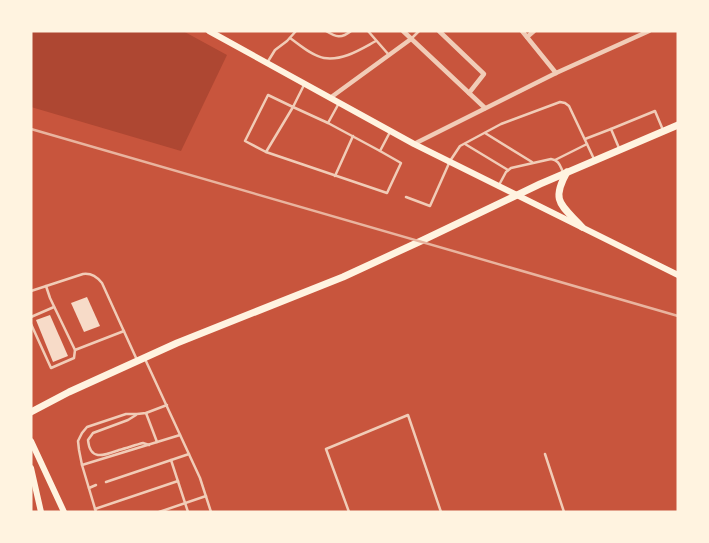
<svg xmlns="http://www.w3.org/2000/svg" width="709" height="543" font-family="Spectral,serif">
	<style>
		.green { fill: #ae4732 }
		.building { fill: #f7dbc8 }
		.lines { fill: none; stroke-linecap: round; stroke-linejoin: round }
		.service { stroke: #f1ccb7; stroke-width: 2.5 }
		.minor { stroke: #f1ccb7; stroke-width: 4.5 }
		.secondary { stroke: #fff3e0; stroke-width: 6 }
		.primary { stroke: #fff3e0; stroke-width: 7 }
		.rail { stroke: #e9b49f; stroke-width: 2.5 }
	</style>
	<rect width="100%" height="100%" fill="#c8553d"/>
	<!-- green -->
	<path class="green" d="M31 31H183L227 55 181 151 31 107Z"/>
	<!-- building -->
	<g class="building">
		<path d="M87 297 100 326 84 332 71 303Z"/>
		<path d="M50 315 68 356 53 362 36 320Z"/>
	</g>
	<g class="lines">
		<!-- service -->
		<g class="service">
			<path d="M326 31C336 37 341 39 351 31"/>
			<path d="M368 31 389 55"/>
			<path d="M290 38C300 45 312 56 324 58 343 61 361 49 376 41"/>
			<path d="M411 39 419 31"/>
			<path d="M267 63 275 50 287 41 296 31"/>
			<path d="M304 85 293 107 268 95 245 141 266 152 293 107 328 123"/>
			<path d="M339 103 328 123 380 151 390 132"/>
			<path d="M485 133 532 162"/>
			<path d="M585 139 611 129"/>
			<path d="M465 144 508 170"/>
			<path d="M619 148 611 129 655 111 663 130"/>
			<path d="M266 152 387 193 401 163 380 151"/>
			<path d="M555 160 587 144"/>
			<path d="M335 176 353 136"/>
			<path d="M499 185 506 172 511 168 551 159C559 160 560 166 563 172"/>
			<path d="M406 197 430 206 450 161 460 146 501 124 560 102 565 103 569 106 594 159"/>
			<path d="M46 286 50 298 75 350 124 331"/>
			<path d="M31 291 83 274C92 273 97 277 102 283L137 360"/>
			<path d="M31 317 54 307"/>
			<path d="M31 324 51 368 74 358 75 350"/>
			<path d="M145 359 200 478 211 512"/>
			<path d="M167 405 146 413 137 414H126L87 427 82 433 78 441 79 450 82 465 180 435"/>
			<path d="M146 413 157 442"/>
			<path d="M136 415 128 420 93 433 88 440C90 462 105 455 119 450 127 448 135 445 143 443L149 445"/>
			<path d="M545 454 564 512"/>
			<path d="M171 460 188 512"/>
			<path d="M82 465 96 512"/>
			<path d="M106 482 189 454"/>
			<path d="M89 488 96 485"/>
			<path d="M95 509 178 481"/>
			<path d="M159 512 206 496"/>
			<path d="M349 512 326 449 408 415 441 512"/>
		</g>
		<!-- minor -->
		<g class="minor">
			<path d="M403 31 485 108"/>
			<path d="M439 31 484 74 469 93"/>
			<path d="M522 31 556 73"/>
			<path d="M527 37 534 31"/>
			<path d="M330 98 411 39"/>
			<path d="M414 144 556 73 649 31"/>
		</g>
		<!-- secondary -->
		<g class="secondary">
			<path d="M209 31 414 144 678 275"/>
			<path d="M31 441 64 512"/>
			<path d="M31 468 41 512"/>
		</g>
		<!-- primary -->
		<g class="primary">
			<path d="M567 172C550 202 562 205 582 227"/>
			<path d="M31 412 69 392 177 343 343 277 421 241 540 184 678 125"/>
		</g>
		<!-- rail -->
		<path class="rail" d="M31 129 678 316"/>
	</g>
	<!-- border -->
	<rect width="709" height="543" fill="none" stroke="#fff3e0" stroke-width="65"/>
</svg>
